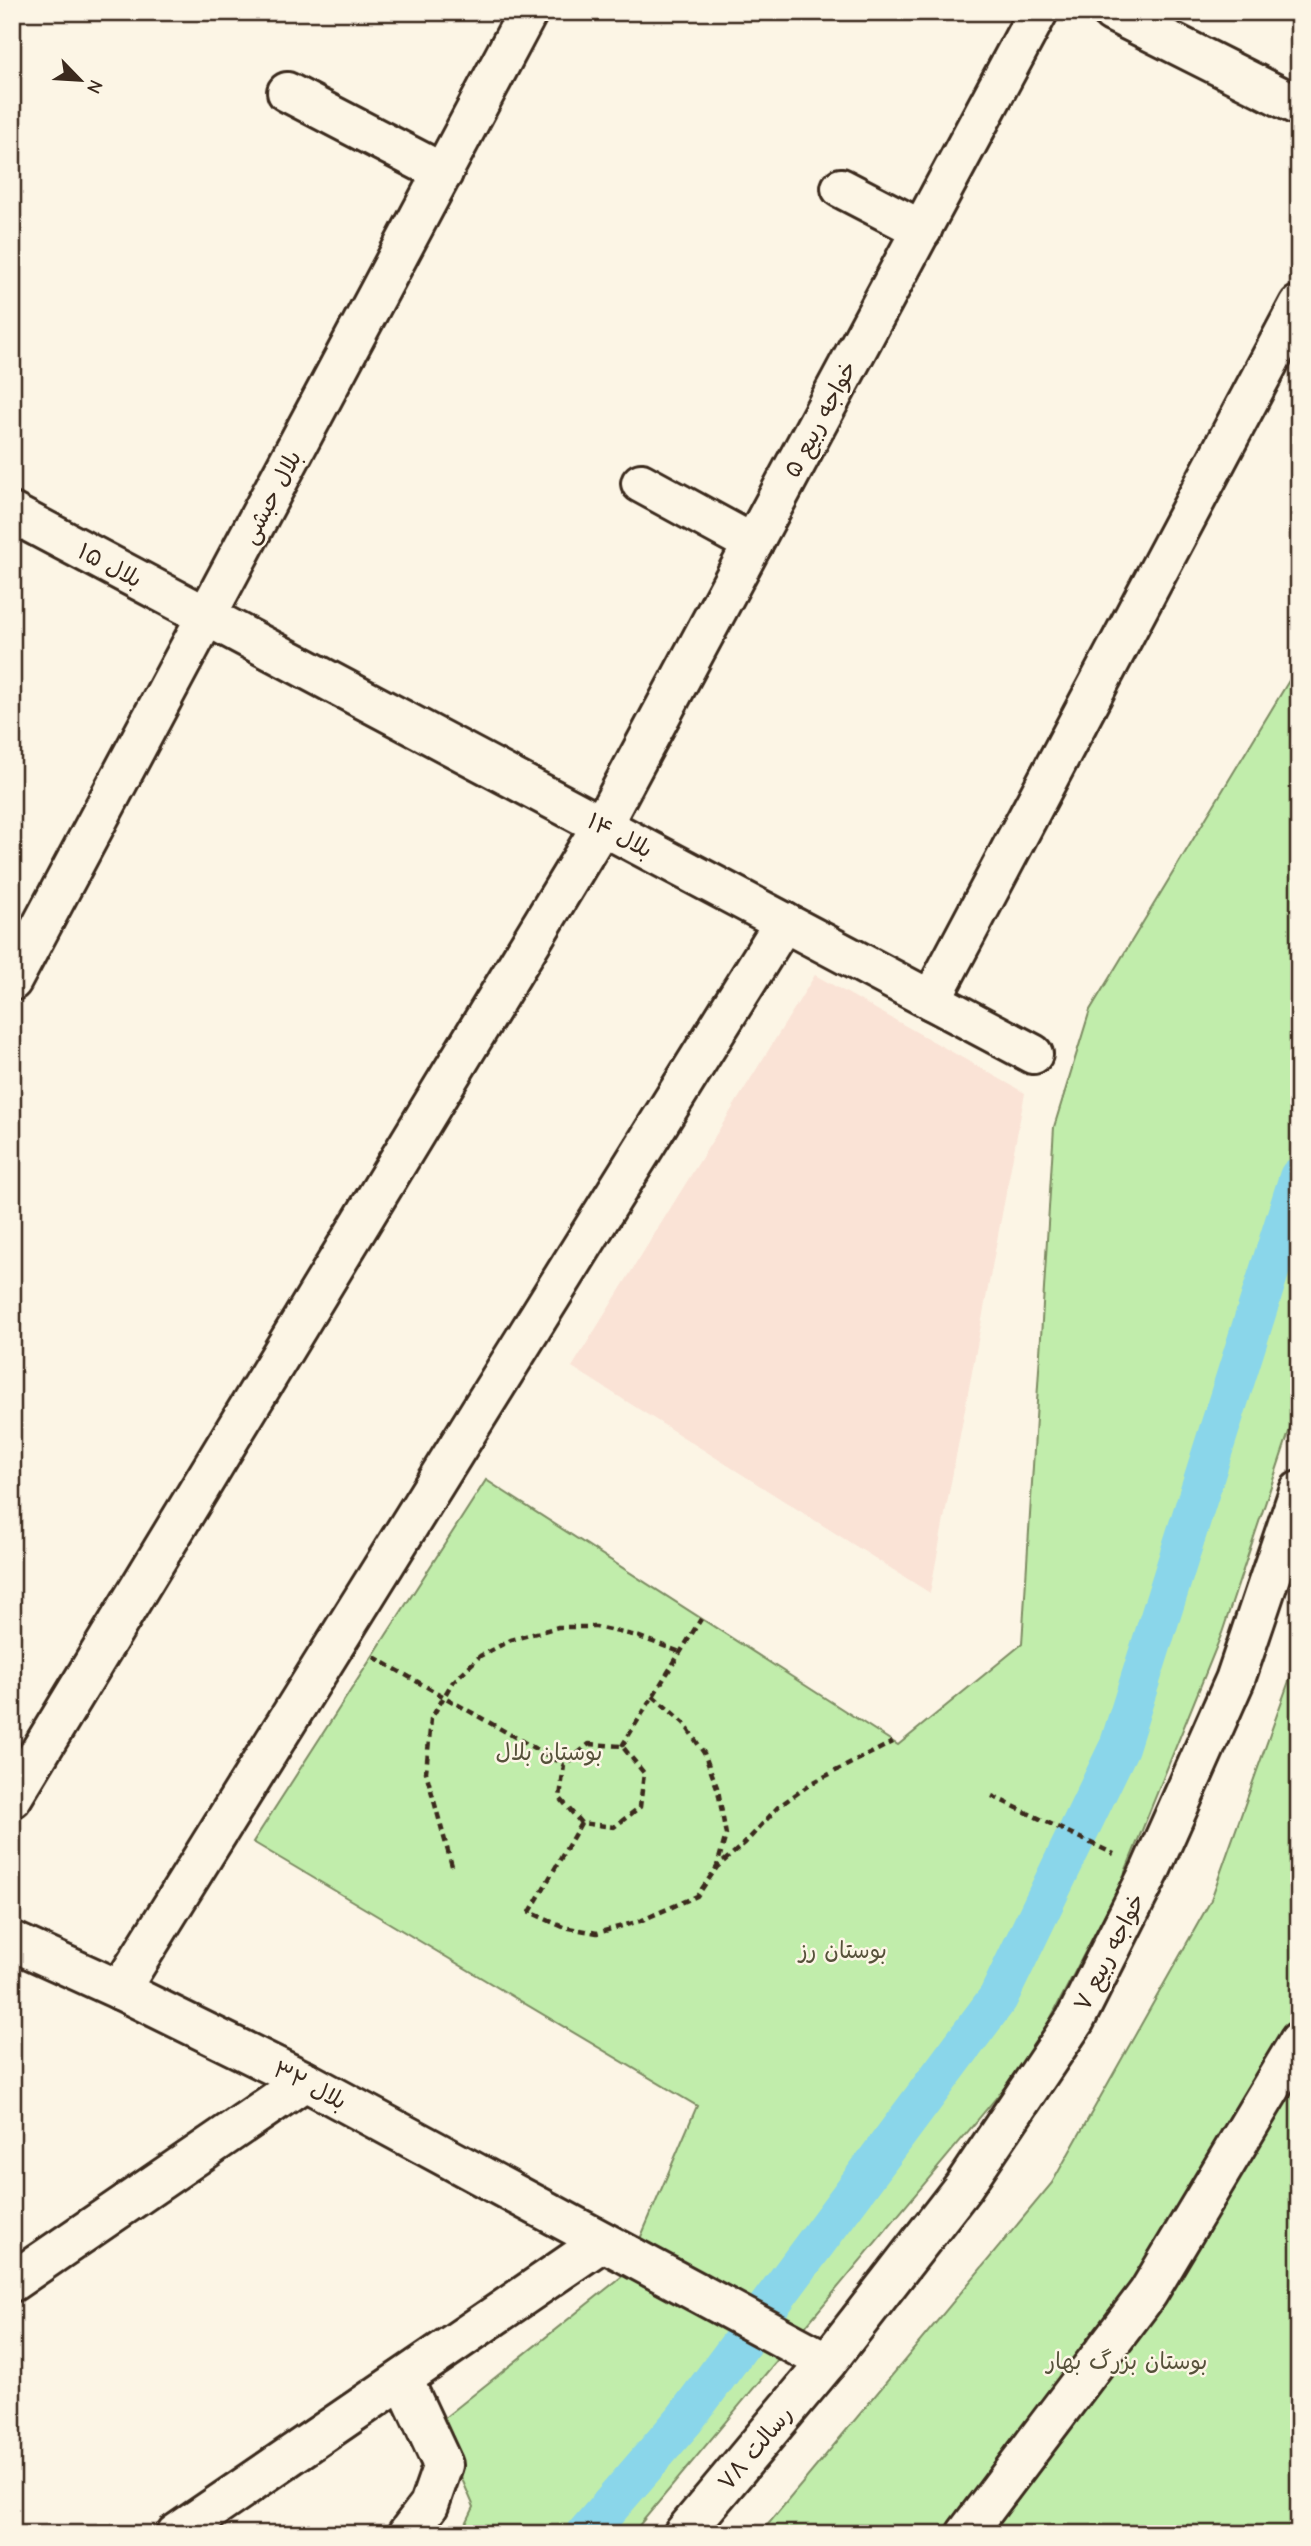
<svg xmlns="http://www.w3.org/2000/svg" width="1311" height="2546" font-family="'Comic Neue','Playpen Sans Arabic',sans-serif">
	<style>
		.built { fill: #fae3d6 }
		.green { fill: #c1edab; stroke: #7e8c64; stroke-width: 2 }
		.lines { fill: none; stroke-linecap: round; stroke-linejoin: round }
		.canal { stroke: #8ad6ea; stroke-width: 40 }
		.minor-casing { stroke: #3b2a1e; stroke-width: 44 }
		.path { stroke: #3b2a1e; stroke-width: 4.5; stroke-dasharray: 7 5; stroke-linecap: butt }
		.minor { stroke: #fcf5e5; stroke-width: 38 }
		.labels { text-anchor: middle; stroke-width: 5; stroke-linejoin: round; paint-order: stroke }
		.street-label { font-size: 23px; fill: #3b2a1e; stroke: #fcf5e5 }
		.park-label { font-size: 23px; fill: #56513a; stroke: #fcf5e5 }
	</style>
	<rect width="100%" height="100%" fill="#fcf5e5"/>
	<filter id="ink" filterUnits="userSpaceOnUse"><feTurbulence type="fractalNoise" baseFrequency=".0143" numOctaves="2"/><feDisplacementMap in="SourceGraphic" scale="14" xChannelSelector="R" yChannelSelector="G"/><feConvolveMatrix kernelMatrix="1 2 1 2 8 2 1 2 1" color-interpolation-filters="sRGB"/></filter>
	<g filter="url(#ink)">
		<!-- built -->
		<path class="built" d="M815 975 1025 1093 930 1593 572 1367Z"/>
		<!-- green -->
		<g class="green">
			<path d="M1299 664V1402L1222 1633 1119 1887 1031 2056 632 2534H461L474 2507 438 2423 625 2274 697 2106 253 1842 486 1480 898 1745 1022 1644 1054 1127 1090 1010Z"/>
			<path d="M1299 1653V2534H760L1052 2183 1210 1902Z"/>
		</g>
		<g class="lines">
			<!-- canal -->
			<path class="canal" d="M586 2534 684 2420 998 1998 1119 1747 1299 1177"/>
			<!-- minor casing -->
			<g class="minor-casing">
				<g id="minor">
					<path d="M1112 12 1299 106"/>
					<path d="M287 92 443 173"/>
					<path d="M841 188 922 230"/>
					<path d="M641 483 753 544"/>
					<path d="M12 513 1033 1054"/>
					<path d="M12 981 528 12"/>
					<path d="M931 1000 1299 305"/>
					<path d="M12 1798 602 825 1038 12"/>
					<path d="M12 1941 120 1990 305 2081 827 2362"/>
					<path d="M120 1990 784 922"/>
					<path d="M12 2282 305 2081"/>
					<path d="M403 2379 443 2465 429 2505 407 2534"/>
					<path d="M176 2534 602 2242"/>
					<path d="M683 2534 827 2362 963 2187 1075 2020 1150 1871 1235 1680 1299 1491"/>
					<path d="M966 2534 1148 2293 1299 2041"/>
				</g>
			</g>
			<!-- path -->
			<g class="path">
				<path d="M374 1657 564 1765"/>
				<path d="M653 1696 684 1723 704 1753 718 1790 726 1835 717 1866"/>
				<path d="M589 1744 622 1746 644 1773 640 1807 614 1827 581 1823 560 1798 564 1765Z"/>
				<path d="M622 1746 701 1619"/>
				<path d="M992 1796 1114 1854"/>
				<path d="M581 1823 530 1912 563 1927 597 1933 640 1921 697 1896 717 1867 745 1843 778 1807 812 1783 893 1742"/>
				<path d="M452 1866 426 1772 431 1719 452 1683 480 1656 511 1640 558 1627H596L637 1636 680 1652"/>
			</g>
			<!-- minor -->
			<use href="#minor" class="minor"/>
		</g>
	</g>
	<g class="labels">
		<!-- street labels -->
		<g class="street-label">
			<text transform="translate(820 419) rotate(-62)" y="8">خواجه ربیع ۵</text>
			<text transform="translate(271 497) rotate(-62)" y="8">بلال حبشی</text>
			<text transform="translate(110 565) rotate(28)" y="8">بلال ۱۵</text>
			<text transform="translate(620 835) rotate(28)" y="8">بلال ۱۴</text>
			<text transform="translate(1109 1952) rotate(-63)" y="8">خواجه ربیع ۷</text>
			<text transform="translate(310 2085) rotate(27)" y="8">بلال ۳۲</text>
			<text transform="translate(755 2448) rotate(-50)" y="8">رسالت ۷۸</text>
		</g>
		<!-- park labels -->
		<g class="park-label">
			<text x="549" y="1760">بوستان بلال</text>
			<text x="843" y="1958">بوستان رز</text>
			<text x="1127" y="2369">بوستان بزرگ بهار</text>
		</g>
	</g>
	<!-- margin -->
	<rect width="1311" height="2546" fill="none" stroke="#fcf5e5" stroke-width="42"/>
	<rect x="21" y="21" width="1269" height="2504" fill="none" stroke="#3b2a1e" stroke-width="2.5" filter="url(#ink)"/>
	<!-- north arrow -->
	<g transform="translate(80 80) rotate(115)" stroke="#fcf5e5" stroke-width="5" paint-order="stroke">
	<path d="M0-5L12 26L0 18L-12 26Z" fill="#3b2a1e"/>
	<text y="-10" font-size="19" font-weight="bold" text-anchor="middle" fill="#3b2a1e">N</text>
	</g>
</svg>
